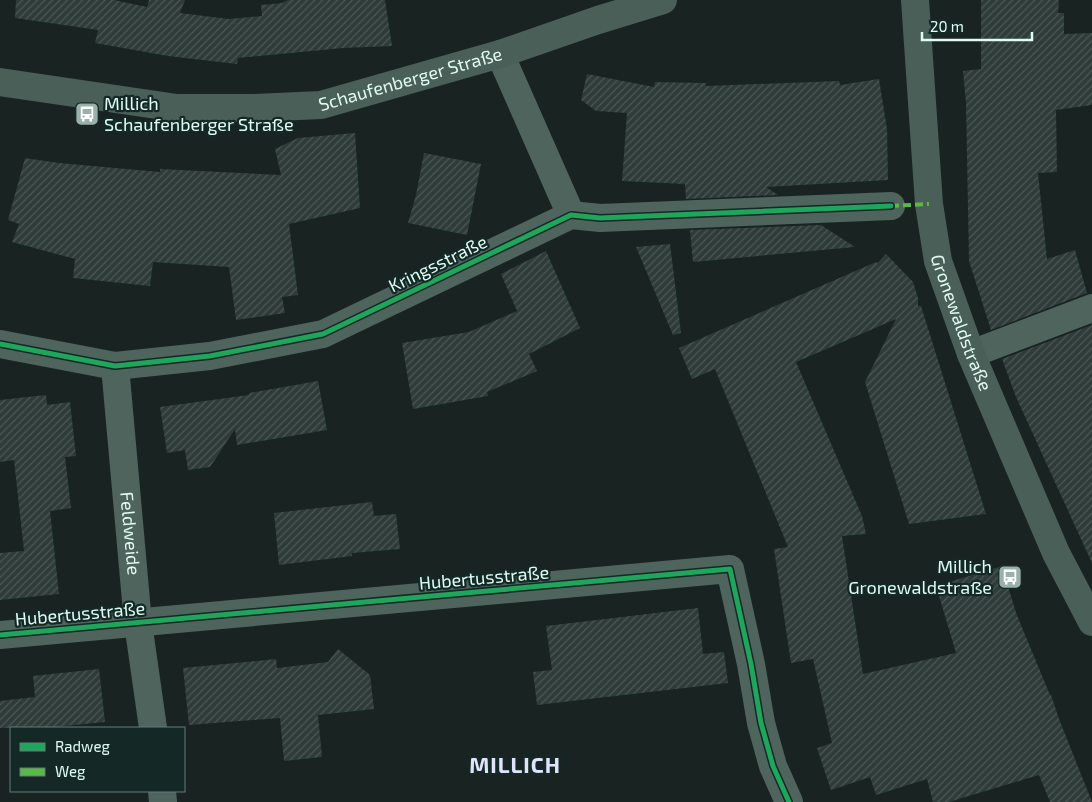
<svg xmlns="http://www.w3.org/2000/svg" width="1092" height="802" font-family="'Exo 2',sans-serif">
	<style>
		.building { fill: url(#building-hatch) }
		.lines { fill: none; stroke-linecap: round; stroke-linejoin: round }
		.street { stroke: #4f645d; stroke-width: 28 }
		.secondary { stroke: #4a5f58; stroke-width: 28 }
		.quiet { stroke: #58b947; stroke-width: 4; stroke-dasharray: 8 4; stroke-linecap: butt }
		.cycleway-casing { stroke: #142925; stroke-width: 8 }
		.cycleway { stroke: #20a55d; stroke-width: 5 }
		.labels { text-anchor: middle; stroke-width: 4.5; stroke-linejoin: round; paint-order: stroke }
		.street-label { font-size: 18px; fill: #dffcf4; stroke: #142925 }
		.poi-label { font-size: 18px; fill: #dffcf4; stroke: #142925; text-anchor: start }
		.district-label { font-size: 22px; font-weight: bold; letter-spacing: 1px; fill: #e1e2fc; stroke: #142925 }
	</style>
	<defs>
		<pattern id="building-hatch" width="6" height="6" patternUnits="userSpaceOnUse" patternTransform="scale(1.25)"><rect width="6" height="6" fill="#2e3b39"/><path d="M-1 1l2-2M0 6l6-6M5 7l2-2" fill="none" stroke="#4c5856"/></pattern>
	</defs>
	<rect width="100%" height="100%" fill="#192422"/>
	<!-- building -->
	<g class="building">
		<path d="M16 0H114L147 7 149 0H185L180 13 229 19 262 16 261 5 282 3 288 0H385L392 46 343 48 238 58 237 64 168 56 95 43 98 30 15 18Z"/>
		<path d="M981 0H1059L1058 13H1064V34L1092 33V105L1056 110 1057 172 1038 173 1047 259 1075 250 1087 293 991 330 969 261 966 103 963 71 981 69Z"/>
		<path d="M587 74 654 87 655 82 706 83V86L839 81 840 85 879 79 887 129 888 180 766 187 778 195 686 199 685 184 622 181 627 113 596 111 581 100Z"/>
		<path d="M355 133 360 208 289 224 298 295 282 297 285 313 236 320 229 267 153 262 150 286 73 278 75 259 12 242 19 224 8 220 25 158 59 163 160 172V169L281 175 275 149 298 138Z"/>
		<path d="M424 153 481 164 467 235 408 223 416 195Z"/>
		<path d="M821 225 855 247 693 262 690 230Z"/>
		<path d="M670 244 681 333 673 335 636 247Z"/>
		<path d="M546 251 580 328 529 354 537 371 487 392 488 396 413 409 402 343 469 332 517 311 501 274Z"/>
		<path d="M886 254 913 282 918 298V306H921L986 514 909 524 865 382 896 319 796 362 862 516 866 534 842 536 863 674 956 653 936 586 1002 566 1016 613 1050 695H1051L1059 719 1092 802H1050L1039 775 949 802H933L927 779 876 795 870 777 831 790 817 748 832 743 813 659 791 663 774 549 788 547 715 369 692 379 679 348 876 262 878 263Z"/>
		<path d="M1092 325V563L1016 397 1002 359Z"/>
		<path d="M318 381 327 430 237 445 235 429 210 467 188 470 185 450 167 453 160 407 249 395V393Z"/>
		<path d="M46 395 47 405 70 402 76 456 65 457 71 508 50 511 59 594 0 600V553L24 551 14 460 0 462V400Z"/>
		<path d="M372 502 374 516 396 514 400 549 352 553V556L279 565 274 513Z"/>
		<path d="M698 608 703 654 724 652 728 683 537 705 533 672 552 670 546 626Z"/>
		<path d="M338 649 370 675 374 709 318 715 322 757 284 761 280 718 189 725 183 668 276 659 277 668 328 662Z"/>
		<path d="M99 669 105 722 44 728H0V701L35 697 33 676Z"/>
	</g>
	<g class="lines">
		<!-- street -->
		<g class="street">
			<path d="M500 54 571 215"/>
			<path d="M0 344 115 366 210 356 323 334 571 215 600 218 891 206"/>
			<path d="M971 354 1092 308"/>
			<path id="s1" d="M115 366 138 623 153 728"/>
			<path d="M0 635 730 569 751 664 761 723 773 766 789 802"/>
			<path d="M162 791 163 802"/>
		</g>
		<!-- secondary -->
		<g class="secondary">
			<path id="s2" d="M915 0 929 204 938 261 971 354 1056 553 1092 622"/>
			<path id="s3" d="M0 82 177 108H255L321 105 500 54 598 20 663 0"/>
		</g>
		<!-- quiet -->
		<path class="quiet" d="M891 206 929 204"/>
		<!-- cycleway casing -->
		<g class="cycleway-casing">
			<g id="cycleway">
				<path d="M0 344 115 366 210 356 323 334 571 215 600 218 891 206"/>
				<path d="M0 635 730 569 751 664 761 723 773 766 789 802"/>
			</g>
		</g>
		<!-- cycleway -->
		<use href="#cycleway" class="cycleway"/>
	</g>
	<!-- icons -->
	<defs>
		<g id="bus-square" transform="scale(1.25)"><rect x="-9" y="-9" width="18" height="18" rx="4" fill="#9ab0aa" stroke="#142925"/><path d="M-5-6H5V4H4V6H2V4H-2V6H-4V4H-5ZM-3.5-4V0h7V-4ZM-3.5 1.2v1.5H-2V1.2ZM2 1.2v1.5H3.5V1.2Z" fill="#fff"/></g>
	</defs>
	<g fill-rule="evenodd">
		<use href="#bus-square" x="87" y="114"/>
		<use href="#bus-square" x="1010" y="577"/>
	</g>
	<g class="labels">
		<!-- street labels -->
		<g class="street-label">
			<text dy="6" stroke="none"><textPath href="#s3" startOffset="416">Schaufenberger Straße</textPath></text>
			<text transform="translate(438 264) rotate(-26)" y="6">Kringsstraße</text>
			<text dy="6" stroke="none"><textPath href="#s2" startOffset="328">Gronewaldstraße</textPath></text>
			<text dy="6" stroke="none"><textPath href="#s1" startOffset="168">Feldweide</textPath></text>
			<text transform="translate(484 578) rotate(-5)" y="6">Hubertusstraße</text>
			<text transform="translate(80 614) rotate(-5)" y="6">Hubertusstraße</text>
		</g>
		<!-- poi labels -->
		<g class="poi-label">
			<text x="104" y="110">Millich<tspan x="104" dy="21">Schaufenberger Straße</tspan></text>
			<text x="992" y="573" text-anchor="end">Millich<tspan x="992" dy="21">Gronewaldstraße</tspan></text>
		</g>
		<!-- district labels -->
		<g class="district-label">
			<text x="515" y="773">MILLICH</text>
		</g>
	</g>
	<!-- legend -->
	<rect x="10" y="727" width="175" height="65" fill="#142925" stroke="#657d78"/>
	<rect x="20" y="743" width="25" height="8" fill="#20a55d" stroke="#657d78"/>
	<text x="55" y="752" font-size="15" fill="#dffcf4">Radweg</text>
	<rect x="20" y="768" width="25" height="8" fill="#58b947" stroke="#657d78"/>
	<text x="55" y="777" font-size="15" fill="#dffcf4">Weg</text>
	<!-- scale -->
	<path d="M922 32v8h110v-8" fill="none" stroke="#dffcf4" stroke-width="2.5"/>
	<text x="930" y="32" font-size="15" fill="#dffcf4" stroke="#142925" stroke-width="4" paint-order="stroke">20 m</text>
</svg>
